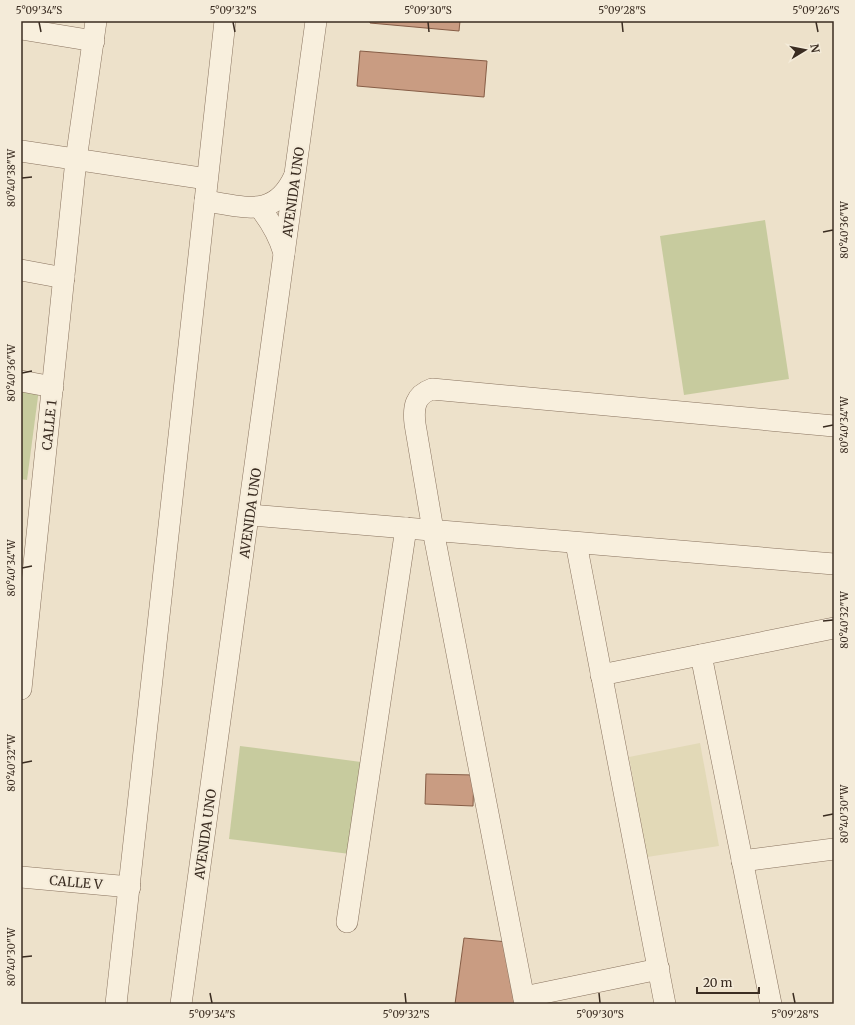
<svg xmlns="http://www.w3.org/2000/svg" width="855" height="1025" font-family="Merriweather,serif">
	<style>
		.farmland { fill: #e2d9b7 }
		.green { fill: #c7cb9e }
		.building { fill: #c99c82; stroke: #865d46 }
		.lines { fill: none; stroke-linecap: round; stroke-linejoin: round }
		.minor-casing { stroke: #89735f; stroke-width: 22 }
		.minor { stroke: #f8efdd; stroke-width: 21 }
		.ticks { fill: none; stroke: #3a2c21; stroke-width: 1.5 }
		.labels { text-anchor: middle; stroke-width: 4; stroke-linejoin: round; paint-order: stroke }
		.street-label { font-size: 13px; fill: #3a2c21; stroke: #f4ebd9 }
		.neatline { fill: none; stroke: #3a2c21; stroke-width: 1.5 }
		.ticks-label { font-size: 10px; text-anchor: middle; fill: #3a2c21 }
	</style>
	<rect width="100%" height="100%" fill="#ede1ca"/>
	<!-- farmland -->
	<path class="farmland" d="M700 743 719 846 647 857 629 757Z"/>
	<!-- green -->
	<g class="green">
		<path d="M765 220 789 379 684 395 660 236Z"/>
		<path d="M21 385 39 389 27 480 21 479Z"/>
		<path d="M240 746 361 762 350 854 229 839Z"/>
	</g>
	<!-- building -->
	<g class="building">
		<path d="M370 21H460L459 31 370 23Z"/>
		<path d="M360 51 487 61 484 97 357 86Z"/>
		<path d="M426 774 474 775 473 806 425 804Z"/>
		<path d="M464 938 508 942 519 1004H455Z"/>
	</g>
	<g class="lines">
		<!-- minor casing -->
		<g class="minor-casing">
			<g id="minor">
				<path d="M21 29 94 41"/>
				<path d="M21 151 207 179"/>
				<path d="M205 201C243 206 274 220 294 177"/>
				<path d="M260 208C271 222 279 236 284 253"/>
				<path d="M21 270 64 278"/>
				<path d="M21 381 53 387"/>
				<path d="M250 515 834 564"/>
				<path d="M576 543 665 1004"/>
				<path d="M701 655 771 1004"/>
				<path d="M601 675 834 628"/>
				<path d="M21 689 76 160 96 21"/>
				<path d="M742 861 834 849"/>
				<path d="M21 877 130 887"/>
				<path d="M347 922 406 528"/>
				<path d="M524 997 659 969"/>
				<path d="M116 1004 225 21"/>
				<path d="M181 1004 316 21"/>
				<path d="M525 1004 433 530 415 424C413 407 415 395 432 389L834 426"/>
			</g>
		</g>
		<!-- minor -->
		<use href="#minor" class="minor"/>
	</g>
	<!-- ticks -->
	<path class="ticks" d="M39 22 41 32M233 22 235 32M428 22 429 32M622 22 623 32M816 22 818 32M22 178 32 177M823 232 833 230M22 373 32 371M823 427 833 425M22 568 32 566M823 621 833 620M22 763 32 761M823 816 833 814M22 957 32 956M210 993 212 1003M405 993 406 1003M599 993 600 1003M793 993 795 1003"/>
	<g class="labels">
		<!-- street labels -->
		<g class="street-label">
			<text transform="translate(293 192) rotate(-82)" y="5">AVENIDA UNO</text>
			<text transform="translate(49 425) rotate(-84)" y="5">CALLE 1</text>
			<text transform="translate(250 513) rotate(-82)" y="5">AVENIDA UNO</text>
			<text transform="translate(205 834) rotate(-82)" y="5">AVENIDA UNO</text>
			<text transform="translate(76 882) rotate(5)" y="5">CALLE V</text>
		</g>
	</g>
	<!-- border -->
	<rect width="855" height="1025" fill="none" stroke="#f4ebd9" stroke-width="44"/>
	<!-- north arrow -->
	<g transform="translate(805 50) rotate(80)" stroke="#f4ebd9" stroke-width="3" paint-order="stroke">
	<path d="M0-3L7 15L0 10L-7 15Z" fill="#3a2c21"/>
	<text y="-6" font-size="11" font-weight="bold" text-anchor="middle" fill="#3a2c21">N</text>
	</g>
	<!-- scale -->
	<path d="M697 987v6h62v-6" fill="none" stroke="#3a2c21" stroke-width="2"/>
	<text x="703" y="987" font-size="12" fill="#3a2c21" stroke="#f4ebd9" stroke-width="3" paint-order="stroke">20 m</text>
	<rect x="22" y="22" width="811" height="981" class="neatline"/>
	<g class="ticks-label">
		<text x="39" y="14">5°09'34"S</text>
		<text x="233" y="14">5°09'32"S</text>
		<text x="428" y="14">5°09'30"S</text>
		<text x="622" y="14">5°09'28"S</text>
		<text x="816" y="14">5°09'26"S</text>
		<text transform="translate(11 178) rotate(-90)" y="4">80°40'38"W</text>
		<text transform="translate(844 230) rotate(-90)" y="4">80°40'36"W</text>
		<text transform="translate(11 373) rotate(-90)" y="4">80°40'36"W</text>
		<text transform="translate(844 425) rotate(-90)" y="4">80°40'34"W</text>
		<text transform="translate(11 568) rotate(-90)" y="4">80°40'34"W</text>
		<text transform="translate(844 620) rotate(-90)" y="4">80°40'32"W</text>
		<text transform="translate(11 763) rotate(-90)" y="4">80°40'32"W</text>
		<text transform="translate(844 814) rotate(-90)" y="4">80°40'30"W</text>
		<text transform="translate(11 957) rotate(-90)" y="4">80°40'30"W</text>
		<text x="212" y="1018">5°09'34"S</text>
		<text x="406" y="1018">5°09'32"S</text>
		<text x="600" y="1018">5°09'30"S</text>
		<text x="795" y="1018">5°09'28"S</text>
	</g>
</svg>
